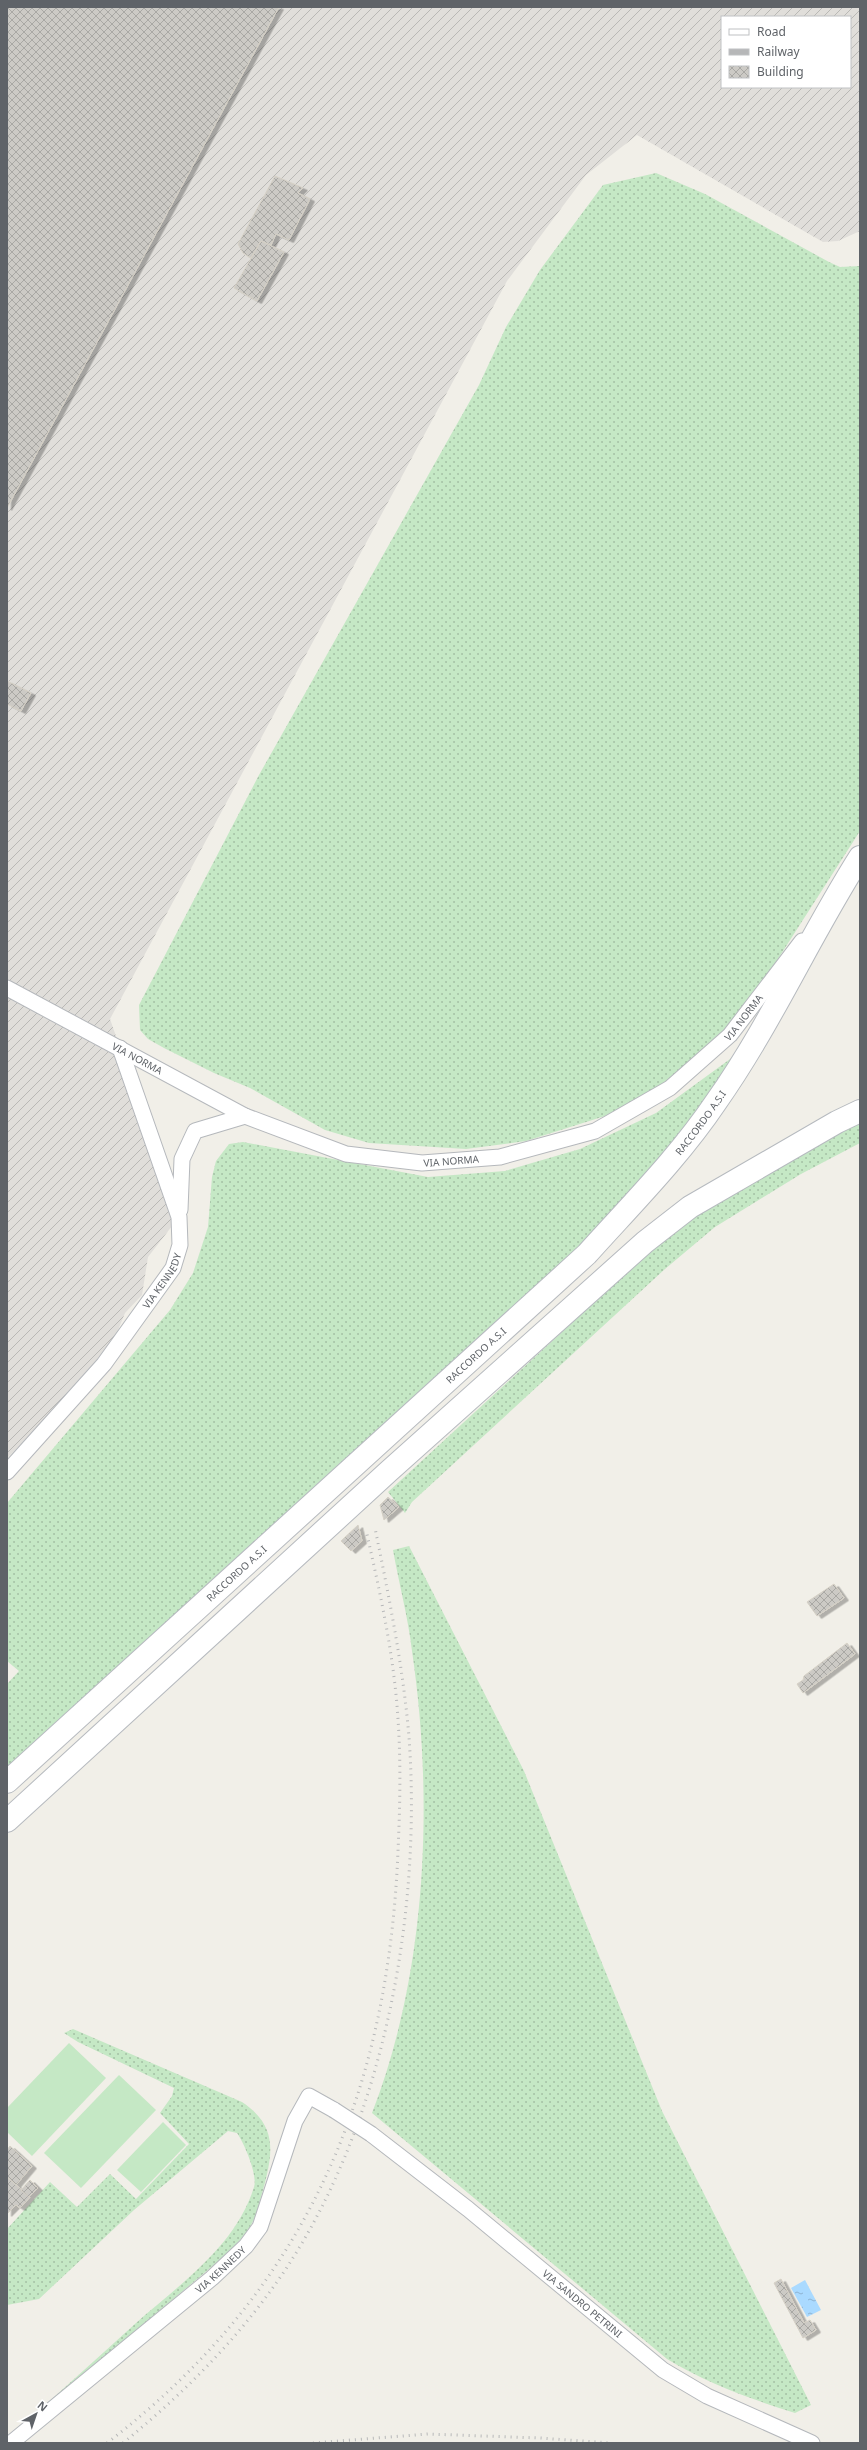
<svg xmlns="http://www.w3.org/2000/svg" width="867" height="2450" font-family="'Noto Sans',sans-serif">
	<style>
		.industrial { fill: url(#industrial-furrows); fill-rule: evenodd }
		.grass { fill: url(#grass-dots) }
		.garden { fill: #c5e8c5 }
		.water { fill: url(#water-ripples) }
		.building { fill: url(#building-cross-hatch); stroke: #d6d1c6; filter: url(#shadow) }
		.lines { fill: none; stroke-linecap: round; stroke-linejoin: round }
		.street-casing { stroke: #b5b8bc; stroke-width: 17 }
		.secondary-casing { stroke: #b6babf; stroke-width: 24 }
		.street { stroke: #fff; stroke-width: 15 }
		.secondary { stroke: #fff; stroke-width: 22 }
		.rail { stroke: #b6b7b8; stroke-width: 3; stroke-dasharray: 1 5; stroke-linecap: butt }
		.street-bridge-casing { stroke: #b5b8bc; stroke-width: 17; stroke-linecap: butt }
		.street-bridge { stroke: #fff; stroke-width: 15 }
		.labels { text-anchor: middle; stroke-width: 3; stroke-linejoin: round; paint-order: stroke }
		.street-label { font-size: 10px; fill: #5f6368; stroke: #fff }
	</style>
	<defs>
		<pattern id="industrial-furrows" width="10" height="10" patternUnits="userSpaceOnUse"><rect width="10" height="10" fill="#e0deda"/><path d="M-1 1l2-2M0 10L10 0M9 11l2-2" fill="none" stroke="#b9b8b5"/></pattern>
		<pattern id="grass-dots" width="8" height="8" patternUnits="userSpaceOnUse"><rect width="8" height="8" fill="#c5e8c5"/><path d="M2 2h.1M6 6h.1" fill="none" stroke="#a3c0a4" stroke-width="1.8" stroke-linecap="round"/></pattern>
		<pattern id="water-ripples" width="26" height="14" patternUnits="userSpaceOnUse"><rect width="26" height="14" fill="#aadaff"/><path d="M2 4q2-2 4 0t4 0M15 11q2-2 4 0t4 0" fill="none" stroke="#8eb4d2"/></pattern>
		<pattern id="building-cross-hatch" width="8" height="8" patternUnits="userSpaceOnUse"><rect width="8" height="8" fill="#cccac5"/><path d="M0 0l8 8M0 8l8-8" fill="none" stroke="#a9a8a4"/></pattern>
		<filter id="shadow"><feDropShadow dx="4.5" dy="2.5" stdDeviation="0" flood-color="#0004"/></filter>
	</defs>
	<rect width="100%" height="100%" fill="#f1efe8"/>
	<!-- industrial -->
	<path class="industrial" d="M7 7H860V231L838 241 823 242 637 135 586 175 507 281 110 1019 179 1217 148 1257 142 1295 125 1313 104 1364 7 1458ZM722 17H850V87H722Z"/>
	<!-- grass -->
	<g class="grass">
		<path d="M656 173 705 194 829 262 840 267 860 266V831L747 1007 704 1053 668 1082 605 1116 526 1141 466 1149 369 1143 325 1130 250 1088 214 1073 164 1048 148 1039 140 1030 139 1005 259 775 479 385 506 327 540 270 603 185Z"/>
		<path d="M737 1054 702 1108 592 1236 7 1768V1684L19 1671 7 1661V1503L170 1310 193 1273 208 1227 212 1177 216 1161 229 1144 243 1142 428 1177 505 1171 580 1149 656 1113Z"/>
		<path d="M860 1120V1143L801 1174 715 1227 665 1269 412 1502 405 1513 388 1492 649 1252 699 1213Z"/>
		<path d="M409 1546 524 1771 662 2111 811 2405 795 2413C750 2399 707 2383 667 2359L372 2113C427 1972 434 1800 412 1651 408 1617 399 1584 393 1550Z"/>
		<path d="M73 2029 242 2102C278 2126 273 2153 263 2190 260 2199 258 2210 254 2219 248 2233 237 2243 228 2253L21 2427C59 2392 98 2358 136 2323 180 2284 236 2246 254 2187 258 2175 244 2143 237 2133L228 2131 134 2210 39 2299 7 2305V2229L50 2182 77 2207 110 2174 136 2199 189 2144 160 2113 172 2096 174 2088 78 2042 64 2033Z"/>
	</g>
	<!-- garden -->
	<g class="garden">
		<path d="M69 2043 106 2078 32 2156 7 2132V2108Z"/>
		<path d="M119 2075 156 2110 81 2188 44 2153Z"/>
		<path d="M163 2122 186 2145 141 2192 117 2170Z"/>
	</g>
	<!-- water -->
	<path class="water" d="M805 2280 821 2310 807 2317 791 2288Z"/>
	<!-- building -->
	<g class="building">
		<path d="M7 7H279L7 508Z"/>
		<path d="M275 176 303 188 298 193 310 199 289 240 276 234 271 245 261 241 251 258 243 253 238 244Z"/>
		<path d="M261 241 284 252 257 301 234 288Z"/>
		<path d="M7 681 31 693 21 711 7 704Z"/>
		<path d="M388 1497 399 1507 384 1520 380 1505Z"/>
		<path d="M358 1525 362 1541 351 1551 341 1541Z"/>
		<path d="M834 1584 844 1598 817 1616 807 1602Z"/>
		<path d="M847 1643 855 1654 803 1693 797 1684 803 1680 804 1676Z"/>
		<path d="M10 2146 32 2166 16 2185 7 2177V2150Z"/>
		<path d="M7 2177 30 2197 20 2208 16 2205 7 2214Z"/>
		<path d="M30 2180 38 2188 29 2197 21 2190Z"/>
		<path d="M781 2279 804 2323 810 2320 816 2330 803 2338 774 2283Z"/>
	</g>
	<g class="lines">
		<!-- street casing -->
		<g class="street-casing">
			<g id="street">
				<path id="s1" d="M7 988 245 1116 346 1154 422 1163 500 1157 595 1131 670 1088 730 1035 802 941"/>
				<path d="M180 1210 182 1159 195 1131 245 1116"/>
				<path id="s2" d="M7 1472 104 1364 173 1268 180 1245 179 1217 120 1048"/>
				<path id="s3" d="M371 2134 468 2209 663 2370 707 2396 812 2443"/>
				<path id="s4" d="M11 2443 212 2278 246 2246 260 2227 295 2121 309 2096 334 2110"/>
			</g>
		</g>
		<!-- secondary casing -->
		<g class="secondary-casing">
			<g id="secondary">
				<path id="s5" d="M7 1782 587 1254C631 1205 679 1157 716 1102 771 1024 809 937 860 857"/>
				<path d="M7 1821 389 1471 645 1242 690 1207 837 1122 860 1111"/>
			</g>
		</g>
		<!-- street -->
		<use href="#street" class="street"/>
		<!-- secondary -->
		<use href="#secondary" class="secondary"/>
		<!-- rail -->
		<g class="rail">
			<path d="M107 2443C305 2291 388 2097 398 1851 400 1807 401 1763 398 1719 394 1655 380 1592 366 1530"/>
			<path d="M123 2443C182 2395 235 2342 279 2279 383 2129 422 1917 409 1737 403 1666 389 1597 375 1528"/>
			<path d="M313 2443 428 2434 540 2438 611 2443"/>
		</g>
		<!-- street-bridge casing -->
		<g class="street-bridge-casing">
			<path id="street-bridge" d="M334 2110 371 2134"/>
		</g>
		<!-- street-bridge -->
		<use href="#street-bridge" class="street-bridge"/>
	</g>
	<g class="labels">
		<!-- street labels -->
		<g class="street-label">
			<text dy="4" stroke="none"><textPath href="#s1" startOffset="820">VIA NORMA</textPath></text>
			<text dy="4" stroke="none"><textPath href="#s1" startOffset="148">VIA NORMA</textPath></text>
			<text dy="4" stroke="none"><textPath href="#s5" startOffset="958">RACCORDO A.S.I</textPath></text>
			<text dy="4" stroke="none"><textPath href="#s1" startOffset="484">VIA NORMA</textPath></text>
			<text dy="4" stroke="none"><textPath href="#s2" startOffset="247">VIA KENNEDY</textPath></text>
			<text dy="4" stroke="none"><textPath href="#s5" startOffset="634">RACCORDO A.S.I</textPath></text>
			<text dy="4" stroke="none"><textPath href="#s5" startOffset="310">RACCORDO A.S.I</textPath></text>
			<text dy="4" stroke="none"><textPath href="#s4" startOffset="272">VIA KENNEDY</textPath></text>
			<text dy="4" stroke="none"><textPath href="#s3" startOffset="271">VIA SANDRO PETRINI</textPath></text>
		</g>
	</g>
	<!-- border -->
	<rect width="867" height="2450" fill="none" stroke="#5f6368" stroke-width="16"/>
	<!-- legend -->
	<rect x="721" y="16" width="130" height="72" fill="#ffffff" stroke="#bfc1c3"/>
	<rect x="729" y="29" width="20" height="6" fill="#ffffff" stroke="#bfc1c3"/>
	<text x="757" y="36" font-size="12" fill="#5f6368">Road</text>
	<rect x="729" y="49" width="20" height="6" fill="#b6b7b8" stroke="#bfc1c3"/>
	<text x="757" y="56" font-size="12" fill="#5f6368">Railway</text>
	<rect x="729" y="66" width="20" height="12" fill="url(#building-cross-hatch)" stroke="#bfc1c3"/>
	<text x="757" y="76" font-size="12" fill="#5f6368">Building</text>
	<!-- north arrow -->
	<g transform="translate(36 2414) rotate(40)" stroke="#ffffff" stroke-width="3" paint-order="stroke">
	<path d="M0-3L7 15L0 10L-7 15Z" fill="#5f6368"/>
	<text y="-6" font-size="11" font-weight="bold" text-anchor="middle" fill="#5f6368">N</text>
	</g>
</svg>
